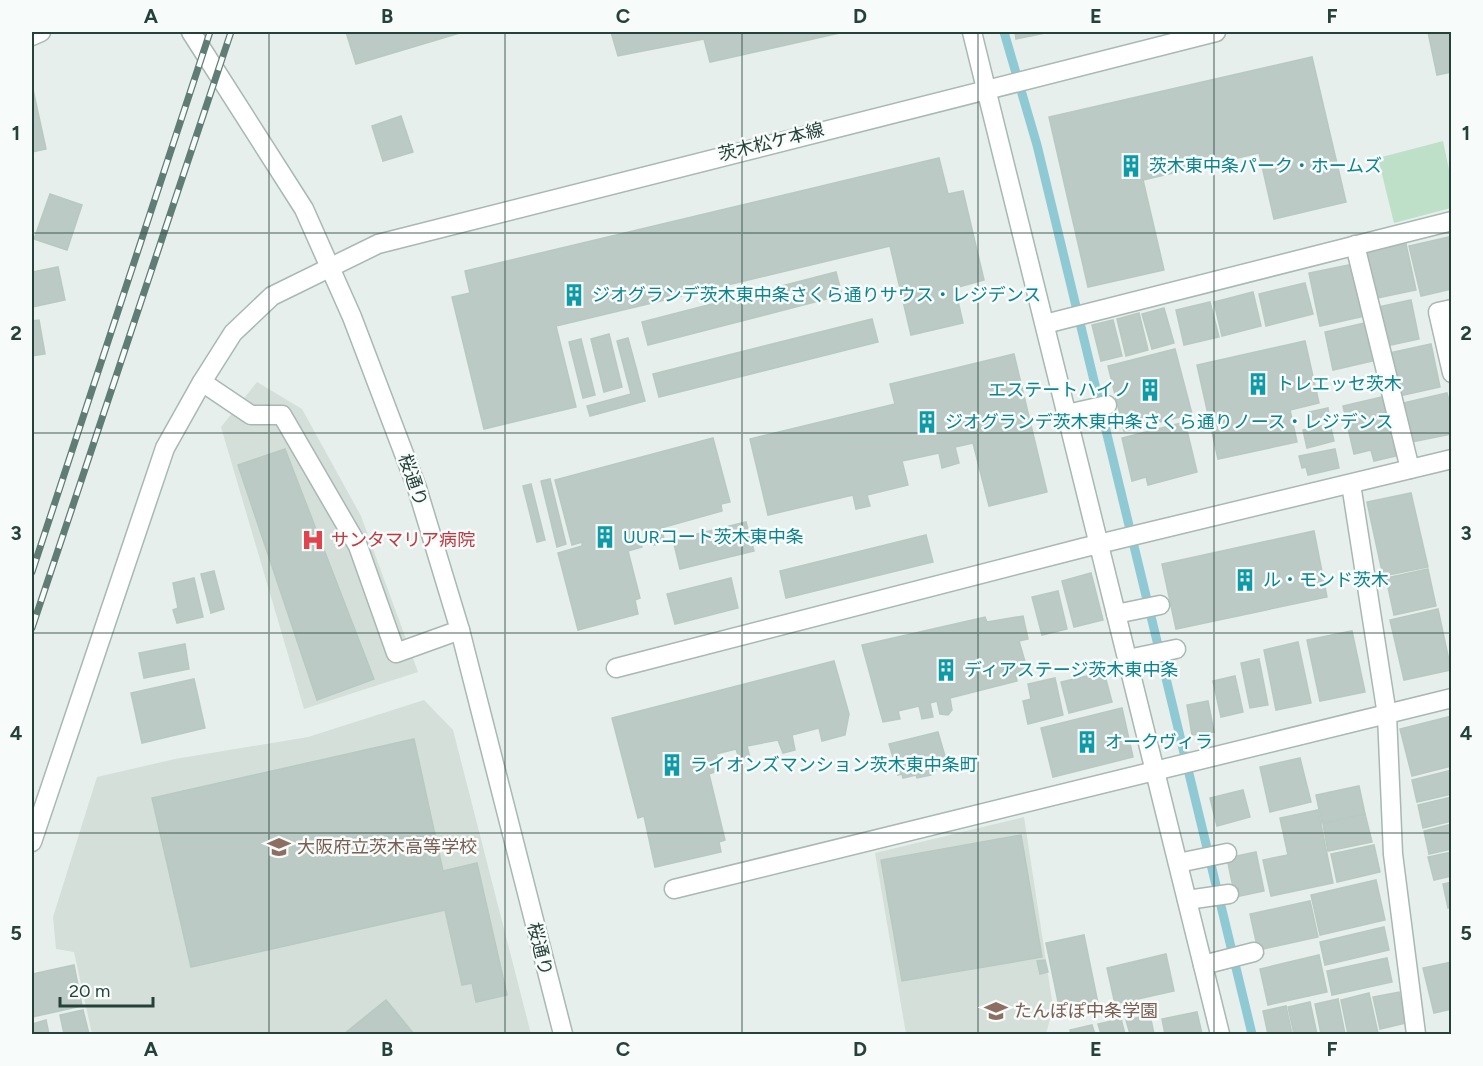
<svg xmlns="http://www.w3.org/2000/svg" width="1483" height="1066" font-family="Figtree,'Noto Sans JP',sans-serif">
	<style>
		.built { fill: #d4dfda }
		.green { fill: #bfe0c8 }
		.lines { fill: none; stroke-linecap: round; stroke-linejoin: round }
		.stream { stroke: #8ec9d4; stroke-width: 9 }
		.building { fill: #bbcac4; stroke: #b8c9c2; stroke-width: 1.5 }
		.minor-casing { stroke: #a8b8b2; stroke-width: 21 }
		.minor { stroke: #fff; stroke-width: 18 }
		.rail-casing { stroke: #5f7d75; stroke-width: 7 }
		.rail { stroke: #f7fbf9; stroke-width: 4.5; stroke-dasharray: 14; stroke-linecap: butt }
		.grid { fill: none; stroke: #24423a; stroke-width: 1.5; stroke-opacity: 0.55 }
		.labels { text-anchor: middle; stroke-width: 5; stroke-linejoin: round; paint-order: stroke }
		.street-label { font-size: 18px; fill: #24423a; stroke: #f7fbf9 }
		.culture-label { font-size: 18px; fill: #0d838f; stroke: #f7fbf9; text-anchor: start }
		.health-label { font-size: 18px; fill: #be3a42; stroke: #f7fbf9; text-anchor: start }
		.education-label { font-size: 18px; fill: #785e54; stroke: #f7fbf9; text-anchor: start }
		.neatline { fill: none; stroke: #24423a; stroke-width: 2 }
		.grid-label { font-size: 20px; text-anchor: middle; font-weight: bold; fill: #24423a }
	</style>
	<rect width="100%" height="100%" fill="#e6efeb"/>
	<!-- built -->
	<g class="built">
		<path d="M257 382 302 409 361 516 418 672 304 709 221 427Z"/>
		<path d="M424 700 453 730 531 1034H92L74 952 56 949 53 917 97 777 175 759 308 737Z"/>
		<path d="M1024 817 1053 1007 1046 1034H906L875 853Z"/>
	</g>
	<!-- green -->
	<path class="green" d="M1443 141 1451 179V208L1394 223 1378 158Z"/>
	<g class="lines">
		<!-- stream -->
		<path class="stream" d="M1004 32 1037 145 1252 1034"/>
	</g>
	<!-- building -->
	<g class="building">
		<path d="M346 32H463L356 64Z"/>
		<path d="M611 32H844L710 62 704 39 618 56Z"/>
		<path d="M1015 32H1050L1016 39Z"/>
		<path d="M1428 32H1452V72L1437 75Z"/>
		<path d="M1312 57 1346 202 1274 219 1259 153 1143 180 1164 270 1088 287 1049 117Z"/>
		<path d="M32 85 46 149 32 152Z"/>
		<path d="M401 116 413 152 383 161 372 126Z"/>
		<path d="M939 158 948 194 963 191 984 280 955 288 963 323 911 335 890 246 556 326 576 407 484 429 452 297 470 293 465 271Z"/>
		<path d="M50 194 82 205 67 250 34 239Z"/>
		<path d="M1449 237 1452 289 1421 296 1409 246Z"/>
		<path d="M1406 244 1416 290 1372 299 1362 253Z"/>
		<path d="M1354 264 1365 316 1320 326 1309 273Z"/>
		<path d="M58 267 65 300 32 307V272Z"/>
		<path d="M836 272 842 295 648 345 642 322Z"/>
		<path d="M1305 283 1313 314 1266 326 1259 294Z"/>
		<path d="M1253 292 1261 326 1222 336 1214 302Z"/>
		<path d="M1411 300 1419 339 1386 346 1378 307Z"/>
		<path d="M1210 302 1219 337 1184 345 1176 310Z"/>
		<path d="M1164 308 1174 343 1152 349 1142 314Z"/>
		<path d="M1139 313 1148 350 1126 356 1117 319Z"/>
		<path d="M872 319 878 342 659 397 653 374Z"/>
		<path d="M39 320 45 354 32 356V321Z"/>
		<path d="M1113 320 1122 356 1101 361 1092 325Z"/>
		<path d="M1369 322 1377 360 1333 370 1325 332Z"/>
		<path d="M609 334 622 387 604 392 591 339Z"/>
		<path d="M628 338 645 401 590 416 587 406 631 394 617 341Z"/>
		<path d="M581 339 595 395 583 398 569 342Z"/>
		<path d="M1305 341 1319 403 1290 410 1297 442 1218 459 1197 365Z"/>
		<path d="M1431 344 1440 387 1399 396 1389 353Z"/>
		<path d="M1175 349 1192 414 1124 431 1108 366Z"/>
		<path d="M1014 354 1047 492 989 506 973 443 955 447 959 463 942 468 939 453 902 461 908 485 867 495 870 506 856 509 853 495 768 515 750 439 895 404 890 384Z"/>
		<path d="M1447 393 1452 413V434L1411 442 1403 403Z"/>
		<path d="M1382 397 1396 456 1374 461 1371 450 1354 454 1343 406Z"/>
		<path d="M1328 408 1329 416 1311 420 1309 412Z"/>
		<path d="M1185 422 1197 472 1148 485 1146 477 1132 481 1122 438Z"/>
		<path d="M1330 424 1334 441 1307 448 1303 430Z"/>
		<path d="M713 438 730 502 721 504 722 511 661 528 665 542 654 545 649 528 638 531 642 547 628 551 640 598 635 600 638 614 578 630 558 553 582 546V542L572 545 555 480Z"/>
		<path d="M285 449 374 679 317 700 238 465Z"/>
		<path d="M1335 449 1339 468 1308 475 1306 467 1302 468 1299 456Z"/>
		<path d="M550 479 566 544 557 547 541 481Z"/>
		<path d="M531 484 545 540 537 542 523 486Z"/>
		<path d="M1411 493 1428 567 1383 576 1367 502Z"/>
		<path d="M746 522 754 551 680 569 673 540Z"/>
		<path d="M1314 531 1327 597 1176 629 1162 564Z"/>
		<path d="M926 535 933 562 786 598 780 571Z"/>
		<path d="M1428 569 1436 606 1394 615 1386 578Z"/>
		<path d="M214 571 224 609 211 613 201 574Z"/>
		<path d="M1091 573 1103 620 1074 627 1062 581Z"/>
		<path d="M194 578 203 617 177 623 173 610 178 608 173 583Z"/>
		<path d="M731 578 738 608 675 624 667 594Z"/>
		<path d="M1058 591 1067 629 1042 635 1032 597Z"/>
		<path d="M1438 609 1451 670 1404 680 1390 620Z"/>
		<path d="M1023 616 1028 639 1019 641 1026 665 1023 674 1016 676 1017 681 950 698 952 710 948 715 940 714 937 701 930 703 933 717 922 719 919 706 898 711 900 719 883 722 862 645 985 617 987 622Z"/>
		<path d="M1352 631 1365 692 1320 701 1307 640Z"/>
		<path d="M1298 642 1311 703 1276 710 1264 650Z"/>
		<path d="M185 644 189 669 144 678 139 653Z"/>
		<path d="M1259 659 1268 705 1250 708 1241 663Z"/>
		<path d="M834 661 849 714 845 735 822 741 819 728 792 735 795 750 783 753 778 740 747 746 750 758 740 761 736 749 716 754 720 770 709 774 725 840 719 842 721 852 655 867 644 816 638 818 612 718Z"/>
		<path d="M1104 672 1112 702 1069 713 1061 682Z"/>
		<path d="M1235 676 1243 712 1221 717 1213 681Z"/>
		<path d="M1055 678 1063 715 1028 724 1023 701 1031 699 1028 684Z"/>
		<path d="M194 679 205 728 142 743 131 693Z"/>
		<path d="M1208 701 1214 732 1192 735 1187 705Z"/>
		<path d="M1122 708 1133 757 1053 777 1041 728Z"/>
		<path d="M1452 716V766L1412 776 1400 729Z"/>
		<path d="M938 732 947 763 942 765 943 768 930 771 931 775 917 778 916 775 903 778 902 774 898 775 889 744Z"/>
		<path d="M414 739 443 871 477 863 507 995 476 1002 472 983 462 985 445 910 191 967 152 798Z"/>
		<path d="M1300 758 1311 802 1270 812 1260 767Z"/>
		<path d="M1452 770V794L1417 802 1412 780Z"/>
		<path d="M1359 786 1365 814 1322 823 1316 795Z"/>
		<path d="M1243 790 1250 817 1217 826 1210 798Z"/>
		<path d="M1452 797V821L1423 828 1418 805Z"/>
		<path d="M1318 810 1333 883 1271 896 1263 860 1288 855 1280 818Z"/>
		<path d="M1365 814 1372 842 1328 851 1323 824Z"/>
		<path d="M1452 824V849L1429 854 1424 831Z"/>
		<path d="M1021 835 1042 957 902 981 881 860Z"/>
		<path d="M1374 845 1380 872 1337 882 1331 854Z"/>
		<path d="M1256 852 1264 891 1235 897 1227 858Z"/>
		<path d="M1452 852V876L1434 880 1428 857Z"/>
		<path d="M1376 880 1385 920 1320 935 1311 895Z"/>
		<path d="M1452 882V907L1448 908 1443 884Z"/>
		<path d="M1310 901 1318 937 1258 950 1250 914Z"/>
		<path d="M1384 927 1389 950 1325 965 1320 942Z"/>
		<path d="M1084 935 1099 1008 1061 1016 1046 943Z"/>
		<path d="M1166 954 1174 991 1115 1004 1107 968Z"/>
		<path d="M1319 955 1327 992 1268 1005 1260 969Z"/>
		<path d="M1387 958 1392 982 1332 995 1327 971Z"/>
		<path d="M1045 960 1048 972 1040 974 1037 961Z"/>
		<path d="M1452 962V1009L1434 1013 1423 968Z"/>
		<path d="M74 965 82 1006 32 1017V974Z"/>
		<path d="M1399 992 1406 1023 1380 1029 1373 997Z"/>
		<path d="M1369 993 1378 1033 1348 1034 1341 1000Z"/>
		<path d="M1338 999 1345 1034H1321L1315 1004Z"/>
		<path d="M386 1000 414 1034H344Z"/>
		<path d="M1310 1002 1317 1034H1294L1288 1007Z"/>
		<path d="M1286 1006 1292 1034H1268L1263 1011Z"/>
		<path d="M83 1010 89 1034H64L60 1015Z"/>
		<path d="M1197 1012 1202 1034H1165L1162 1019Z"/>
		<path d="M1150 1015 1154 1034H1130L1126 1020Z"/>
		<path d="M1121 1019 1125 1034H1101L1098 1024Z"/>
		<path d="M46 1020 49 1034H32V1024Z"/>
		<path d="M1092 1025 1095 1034H1071L1070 1030Z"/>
	</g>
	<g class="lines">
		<!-- minor casing -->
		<g class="minor-casing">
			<g id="minor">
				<path d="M191 32 304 209 352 317 417 488 460 630 563 1034"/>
				<path d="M972 32 1220 1034"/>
				<path d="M32 36 41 32"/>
				<path d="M1355 245 1410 469"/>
				<path d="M1452 309 1438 312 1452 373"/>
				<path d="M1045 324 1452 221"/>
				<path d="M202 382 251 415H282L358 546 396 653 460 630"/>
				<path d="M1067 414 1107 405"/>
				<path d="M1351 484 1387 715 1393 854 1416 1034"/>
				<path d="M1116 614 1160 605"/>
				<path d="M1128 659 1176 649"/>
				<path d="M616 668 1082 548 1452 459"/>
				<path d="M32 842 165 448 202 382 233 333 272 296 378 244 1216 32"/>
				<path d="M1178 863 1227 853"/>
				<path d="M674 889 1452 698"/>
				<path d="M1187 900 1229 894"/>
				<path d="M1203 965 1254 952"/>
			</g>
		</g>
		<!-- minor -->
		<use href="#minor" class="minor"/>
		<!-- rail casing -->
		<g class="rail-casing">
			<g id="rail">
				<path d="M32 572 210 32"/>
				<path d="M32 628 231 32"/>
			</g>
		</g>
		<!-- rail -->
		<use href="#rail" class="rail"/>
	</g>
	<!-- grid -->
	<path class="grid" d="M269 32V1034M505 32V1034M742 32V1034M978 32V1034M1214 32V1034M32 233H1452M32 433H1452M32 633H1452M32 833H1452"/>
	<!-- icons -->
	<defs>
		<g id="building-bare" transform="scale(1.8)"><path d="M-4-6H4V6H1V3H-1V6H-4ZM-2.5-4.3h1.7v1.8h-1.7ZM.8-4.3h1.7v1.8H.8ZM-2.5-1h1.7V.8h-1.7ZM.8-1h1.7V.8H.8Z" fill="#0f9aa8" stroke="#f7fbf9" stroke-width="2.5" paint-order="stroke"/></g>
		<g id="hospital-bare" transform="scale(1.8)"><path d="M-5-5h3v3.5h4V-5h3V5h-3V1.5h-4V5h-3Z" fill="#e0444e" stroke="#f7fbf9" stroke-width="2.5" paint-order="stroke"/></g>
		<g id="school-bare" transform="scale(1.8)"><path d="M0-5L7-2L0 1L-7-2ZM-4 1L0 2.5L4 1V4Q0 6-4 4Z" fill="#8d6e63" stroke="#f7fbf9" stroke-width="2.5" paint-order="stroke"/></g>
	</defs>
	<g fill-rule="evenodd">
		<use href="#building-bare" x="1131" y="166"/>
		<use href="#building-bare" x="574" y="295"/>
		<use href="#building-bare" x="1258" y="384"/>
		<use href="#building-bare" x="1150" y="390"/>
		<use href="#building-bare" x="927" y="422"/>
		<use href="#building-bare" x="605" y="537"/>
		<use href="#hospital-bare" x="313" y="540"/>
		<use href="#building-bare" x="1245" y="580"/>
		<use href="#building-bare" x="946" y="670"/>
		<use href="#building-bare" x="1087" y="742"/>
		<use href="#building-bare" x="672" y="765"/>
		<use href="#school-bare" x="279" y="847"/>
		<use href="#school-bare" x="996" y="1011"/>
	</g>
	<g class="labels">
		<!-- street labels -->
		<g class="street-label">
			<text transform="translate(771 142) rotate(-14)" y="6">茨木松ケ本線</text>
			<text transform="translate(413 480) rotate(71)" y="6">桜通り</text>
			<text transform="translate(540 949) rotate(76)" y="6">桜通り</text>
		</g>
		<!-- culture labels -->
		<g class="culture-label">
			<text x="1149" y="172">茨木東中条パーク・ホームズ</text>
			<text x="592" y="301">ジオグランデ茨木東中条さくら通りサウス・レジデンス</text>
			<text x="1276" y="390">トレエッセ茨木</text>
			<text x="1132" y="396" text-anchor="end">エステートハイノ</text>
			<text x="945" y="428">ジオグランデ茨木東中条さくら通りノース・レジデンス</text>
			<text x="623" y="543">UURコート茨木東中条</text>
			<text x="1263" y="586">ル・モンド茨木</text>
			<text x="964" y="676">ディアステージ茨木東中条</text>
			<text x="1105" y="748">オークヴィラ</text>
			<text x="690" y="771">ライオンズマンション茨木東中条町</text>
		</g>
		<!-- health labels -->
		<g class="health-label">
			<text x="331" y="546">サンタマリア病院</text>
		</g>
		<!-- education labels -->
		<g class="education-label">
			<text x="297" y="853">大阪府立茨木高等学校</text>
			<text x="1014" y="1017">たんぽぽ中条学園</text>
		</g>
	</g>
	<!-- border -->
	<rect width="1483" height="1066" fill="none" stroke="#f7fbf9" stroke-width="66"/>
	<!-- scale -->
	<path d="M60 997v9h93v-9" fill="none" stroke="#24423a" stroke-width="3"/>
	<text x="69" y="997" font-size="18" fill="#24423a" stroke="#f7fbf9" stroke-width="4.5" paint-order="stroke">20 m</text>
	<rect x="33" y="33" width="1417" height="1000" class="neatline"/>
	<g class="grid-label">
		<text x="151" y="23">A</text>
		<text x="387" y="23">B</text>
		<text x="623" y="23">C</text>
		<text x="860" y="23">D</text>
		<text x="1096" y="23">E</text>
		<text x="1332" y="23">F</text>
		<text x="16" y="140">1</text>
		<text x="1466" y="140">1</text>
		<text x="16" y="340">2</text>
		<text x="1466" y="340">2</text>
		<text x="16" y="540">3</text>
		<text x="1466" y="540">3</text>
		<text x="16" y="740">4</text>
		<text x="1466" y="740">4</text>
		<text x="16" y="940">5</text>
		<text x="1466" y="940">5</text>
		<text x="151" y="1056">A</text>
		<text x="387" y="1056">B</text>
		<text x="623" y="1056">C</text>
		<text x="860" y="1056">D</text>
		<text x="1096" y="1056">E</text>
		<text x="1332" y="1056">F</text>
	</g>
</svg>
